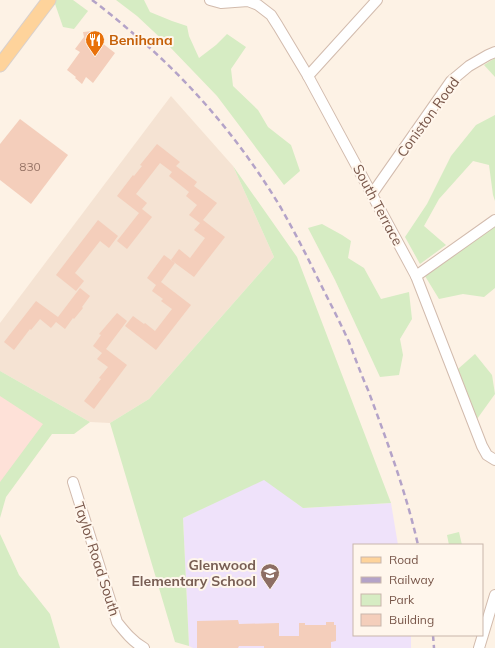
<svg xmlns="http://www.w3.org/2000/svg" width="495" height="648" font-family="Mulish,sans-serif">
	<style>
		.residential { fill: #f5e3d3 }
		.commercial { fill: #fee1d8 }
		.education { fill: #efe2fa }
		.green { fill: #d6ecc3 }
		.building { fill: #f4cebb }
		.lines { fill: none; stroke-linecap: round; stroke-linejoin: round }
		.minor-casing { stroke: #d2bbad; stroke-width: 12 }
		.major-casing { stroke: #d9d0cc; stroke-width: 15 }
		.minor { stroke: #fff; stroke-width: 10 }
		.major { stroke: #fed39b; stroke-width: 13 }
		.rail { stroke: #b4a3c8; stroke-width: 2.5; stroke-dasharray: 6 4; stroke-linecap: butt }
		.labels { text-anchor: middle; stroke-width: 4; stroke-linejoin: round; paint-order: stroke }
		.number-label { font-size: 12px; fill: #977466 }
		.food-label { font-size: 14px; font-weight: bold; fill: #c56008; stroke: #fff6ec; text-anchor: start }
		.street-label { font-size: 14px; fill: #785649; stroke: #fff6ec }
		.education-label { font-size: 14px; font-weight: bold; fill: #785e54; stroke: #fff6ec; text-anchor: end }
	</style>
	<rect width="100%" height="100%" fill="#fdf2e5"/>
	<!-- residential -->
	<path class="residential" d="M171 96 233 166 274 257 149 399 110 423 90 422 0 371V323Z"/>
	<!-- commercial -->
	<path class="commercial" d="M0 371 65 411 0 495Z"/>
	<!-- education -->
	<path class="education" d="M264 479 303 508 391 503 398 545H354V635H411V648H193L189 646 183 518Z"/>
	<!-- green -->
	<g class="green">
		<path d="M55 0H73L88 11 74 29 63 27 54 1Z"/>
		<path d="M116 0H144L150 12 172 21 187 26 189 36 199 58 216 45 227 34 246 47 231 69 233 86 258 110 268 127 291 145 300 171 284 185 217 96 168 45 137 16Z"/>
		<path d="M495 58V77L484 65Z"/>
		<path d="M495 115V201L493 195 489 165 473 161 439 199 424 226 446 245 420 264 405 237 427 204 451 156 476 125Z"/>
		<path d="M233 166 297 257 391 503 303 508 264 480 183 518 189 646 175 642 110 423 149 399 274 257Z"/>
		<path d="M495 222V288L484 297 463 294 439 299 425 276 444 260Z"/>
		<path d="M322 224 342 235 351 241 348 258 364 268 381 299 409 292 412 319 400 339 403 355 399 375 380 377 335 280 308 228Z"/>
		<path d="M475 354 492 375 495 394 477 419 458 369Z"/>
		<path d="M0 371 90 422 74 434H52L6 497 0 518V482L43 424 0 396Z"/>
		<path d="M459 532 462 545H449L447 535Z"/>
		<path d="M0 534 19 575 50 614 60 648H0Z"/>
	</g>
	<!-- building -->
	<g class="building">
		<path d="M93 31V36L115 53 93 83 86 77 82 84 75 78 76 77 67 70 80 52 75 49 84 37 83 32Z"/>
		<path d="M20 119 68 155 31 204 0 180V144Z"/>
		<path d="M157 144 180 162 176 166 197 182 194 186 217 203 203 220 225 237 194 277 171 260 179 249 190 258 205 238 194 230 200 223 189 215 197 205 186 196 189 192 169 176 172 172 160 163 136 194 147 203 142 209 152 217 127 249 117 241 139 213 117 196 133 175 134 176 142 166 140 165Z"/>
		<path d="M98 220 118 236 109 248 100 241 75 273 84 281 76 291 56 275Z"/>
		<path d="M164 255 175 263 161 282 191 305 156 350 125 326 133 316 144 324 145 323 155 331 172 309 161 301 163 299 152 291 156 285 147 278Z"/>
		<path d="M80 288 90 296 82 307 83 308 74 319 73 318 65 329 56 322 51 328 40 319 31 330 30 329 14 350 4 342 36 301 58 317Z"/>
		<path d="M117 313 127 321 106 349 127 365 94 409 84 401 101 379 99 378 108 367 97 359 102 353 93 346 101 335 99 334Z"/>
		<path d="M238 620 239 624 279 623V636H299V623H305V625H326V622H334V625H336V641L331 642V648H264V646H239L238 648H197V621Z"/>
	</g>
	<g class="lines">
		<!-- minor casing -->
		<g class="minor-casing">
			<g id="minor">
				<path d="M210 0 221 3 248 1 258 5 271 15 278 26 308 76 416 276 482 446 487 455 495 460"/>
				<path d="M308 76 377 0"/>
				<path d="M372 194 451 81 469 66 488 55 495 52"/>
				<path d="M416 276 495 220"/>
				<path d="M73 482 117 622C125 632 133 642 144 648"/>
				<path d="M479 648 495 595"/>
			</g>
		</g>
		<!-- major casing -->
		<g class="major-casing">
			<path id="major" d="M0 65 49 0"/>
		</g>
		<!-- minor -->
		<use href="#minor" class="minor"/>
		<!-- major -->
		<use href="#major" class="major"/>
		<!-- rail -->
		<g class="rail">
			<path d="M92 0C107 11 121 23 135 35 193 84 242 143 281 208 294 231 306 254 317 277 328 299 339 320 349 342 355 358 361 374 368 390 387 441 406 492 418 545"/>
			<path d="M433 635 434 648"/>
		</g>
	</g>
	<!-- icons -->
	<defs>
		<g id="restaurant-pin" transform="scale(1)"><path d="M0 17L-7.5 6A9.5 9.5 0 1 1 7.5 6Z" fill="#e8710a" stroke="#fff6ec"/><path d="M-5-6h1v4h1v-4h1v4h1v-4h1v5L-1.5 .5V6h-2V.5L-5-1ZM5-6V6H3V1.5H1.5Q1.5-4 5-6Z" fill="#fff"/></g>
		<g id="school-pin" transform="scale(1)"><path d="M0 17L-7.5 6A9.5 9.5 0 1 1 7.5 6Z" fill="#8d6e63" stroke="#fff6ec"/><path d="M0-5L7-2L0 1L-7-2ZM-4 1L0 2.5L4 1V4Q0 6-4 4Z" fill="#fff"/></g>
	</defs>
	<g fill-rule="evenodd">
		<use href="#restaurant-pin" x="95" y="40"/>
		<use href="#school-pin" x="270" y="573"/>
	</g>
	<g class="labels">
		<!-- number labels -->
		<g class="number-label">
			<text x="30" y="171">830</text>
		</g>
		<!-- food labels -->
		<g class="food-label">
			<text x="109" y="45">Benihana</text>
		</g>
		<!-- street labels -->
		<g class="street-label">
			<text transform="translate(428 117) rotate(-54)" y="5">Coniston Road</text>
			<text transform="translate(378 205) rotate(62)" y="5">South Terrace</text>
			<text transform="translate(97 559) rotate(72)" y="5">Taylor Road South</text>
		</g>
		<!-- education labels -->
		<g class="education-label">
			<text x="256" y="570">Glenwood<tspan x="256" dy="16">Elementary School</tspan></text>
		</g>
	</g>
	<!-- legend -->
	<rect x="353" y="544" width="130" height="92" fill="#fff6ec" stroke="#c9b6ab"/>
	<rect x="361" y="557" width="20" height="6" fill="#fed39b" stroke="#c9b6ab"/>
	<text x="389" y="564" font-size="12" fill="#785649">Road</text>
	<rect x="361" y="577" width="20" height="6" fill="#b4a3c8" stroke="#c9b6ab"/>
	<text x="389" y="584" font-size="12" fill="#785649">Railway</text>
	<rect x="361" y="594" width="20" height="12" fill="#d6ecc3" stroke="#c9b6ab"/>
	<text x="389" y="604" font-size="12" fill="#785649">Park</text>
	<rect x="361" y="614" width="20" height="12" fill="#f4cebb" stroke="#c9b6ab"/>
	<text x="389" y="624" font-size="12" fill="#785649">Building</text>
</svg>
